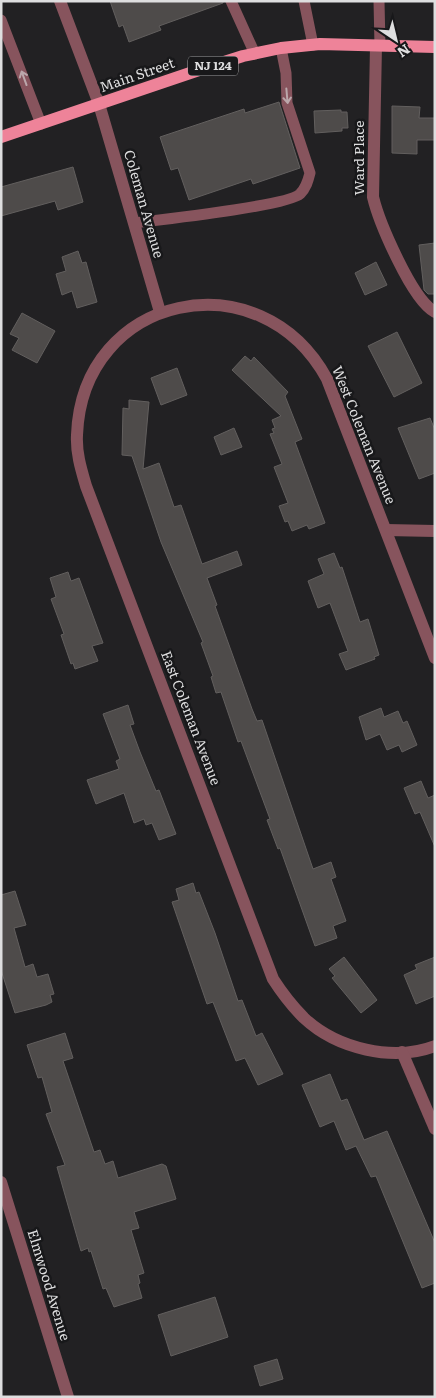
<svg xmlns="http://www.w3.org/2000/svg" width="436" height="1398" font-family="Literata,serif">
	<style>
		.building { fill: #4e4b4a; stroke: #625f5e }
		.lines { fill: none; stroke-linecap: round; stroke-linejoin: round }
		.lane { stroke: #87545d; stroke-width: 11 }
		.street { stroke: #87545d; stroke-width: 12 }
		.primary { stroke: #ee8399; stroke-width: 12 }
		.oneway { stroke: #bba7ab }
		.labels { text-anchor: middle; stroke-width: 5; stroke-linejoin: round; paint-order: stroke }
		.shield { fill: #18181a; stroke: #a3a3a4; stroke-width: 1 }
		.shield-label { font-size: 12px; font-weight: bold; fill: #dededf }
		.street-label { font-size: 14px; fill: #dededf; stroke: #18181a }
	</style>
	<rect width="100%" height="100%" fill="#222123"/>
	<!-- building -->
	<g class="building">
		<path d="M110 1H223V3L159 26 161 30 129 42 123 25 119 27Z"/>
		<path d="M279 102 300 168 253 184 251 179 189 200 178 168 171 170 160 137 244 109 245 113Z"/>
		<path d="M392 106 420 107 419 118H435V140H417V154L392 153Z"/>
		<path d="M341 110V112H347L348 128H342V131L315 133 314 111Z"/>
		<path d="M73 167 83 202 58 210 55 201 1 216V187Z"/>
		<path d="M435 243V294H428L424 290 419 245Z"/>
		<path d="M78 251 82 263 86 262 97 302 77 308 72 291 62 295 56 274 66 271 62 257Z"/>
		<path d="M376 262 387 285 365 295 355 273Z"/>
		<path d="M22 313 55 331 37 363 12 350 19 338 10 334Z"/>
		<path d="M397 332 422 383 394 397 368 346Z"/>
		<path d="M245 356 251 361 254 357 288 392 285 396 302 439 295 442 325 523 309 529 307 525 292 531 288 521 285 522 279 506 288 503 274 467 282 464 270 434 274 433 272 429 275 428 272 420 281 416 232 370Z"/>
		<path d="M177 368 187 395 161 405 151 378Z"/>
		<path d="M129 400 149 402 143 469 159 463 174 507 181 505 202 564 237 551 242 565 207 578 217 605 215 606 252 709 257 721 262 720 313 869 331 862 336 877 331 879 346 921 333 926 337 938 315 946 280 848 278 849 267 820 270 819 241 741 238 742 221 692 216 693 211 677 213 676 201 643 203 642 161 542 132 456 122 455 123 408 129 409Z"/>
		<path d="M430 418 435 430V473L419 479 398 428Z"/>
		<path d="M234 428 242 447 221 455 214 437Z"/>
		<path d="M334 553 340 568 342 567 360 622 368 619 379 655 374 657 375 659 346 670 339 654 348 651 330 603 318 608 308 581 324 574 318 559Z"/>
		<path d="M68 572 71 581 79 578 103 643 92 646 98 661 75 669 73 663 71 664 61 635 64 634 51 599 56 597 50 578Z"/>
		<path d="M128 705 134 724 130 725 140 752 156 791 159 790 176 834 159 840 152 823 146 825 144 819 134 823 124 793 96 804 87 780 119 769 116 761 120 759 103 714Z"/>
		<path d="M381 708 384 717 398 711 403 723 407 721 417 745 402 752 399 745 387 750 380 734 366 740 359 717Z"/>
		<path d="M421 781 428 798 435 795V847L420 812 415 814 404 788Z"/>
		<path d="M193 883 196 893 199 892 215 933 238 1001 242 1000 256 1036 262 1033 283 1074 258 1085 245 1058 236 1061 213 1002 207 1004 172 902 179 900 176 889Z"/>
		<path d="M15 891 26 925 14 928 25 967 33 964 37 977 48 974 54 994 50 995 52 1002 46 1005 15 1013 1 970V895Z"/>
		<path d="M344 957 377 1000 361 1013 332 978 335 976 329 969Z"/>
		<path d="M435 957V996L416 1004 404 975 417 969 415 965Z"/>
		<path d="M65 1033 73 1058 63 1061 94 1152 100 1150 105 1164 113 1161 118 1178 162 1164 166 1166 176 1199 134 1212 139 1228 131 1230 144 1273 138 1275 140 1283 138 1284 142 1298 114 1307 106 1288 103 1289 91 1251 89 1252 88 1248 81 1251 57 1167 65 1165 46 1114 52 1112 42 1077 38 1078 27 1045Z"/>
		<path d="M330 1074 341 1101 347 1099 364 1140 387 1131 435 1243V1283L422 1288 376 1176 371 1177 356 1146 346 1150 334 1121 320 1127 302 1085Z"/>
		<path d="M215 1297 228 1337 171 1356 158 1315Z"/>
		<path d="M277 1359 283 1379 260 1386 254 1366Z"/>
	</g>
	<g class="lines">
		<!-- lane -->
		<g class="lane">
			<path d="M231 1 255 54"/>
			<path d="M304 1 313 45"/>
			<path d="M379 1 380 46"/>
			<path d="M1 20 41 124"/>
			<path d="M134 223C158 220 287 206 300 194 306 188 308 181 310 173L287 103 286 73 281 48"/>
		</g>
		<!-- street -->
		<g class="street">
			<path d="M60 1 99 104 160 312"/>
			<path d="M376 46 373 197C379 222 412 300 435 312"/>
			<path d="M386 530 435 531"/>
			<path d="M435 658 327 379C260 256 82 294 77 435 76 453 81 469 86 486L273 979C282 993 292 1006 304 1018 337 1049 393 1062 435 1046"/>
			<path d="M402 1052 435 1129"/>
			<path d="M1 1182 68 1397"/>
		</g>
		<!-- primary -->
		<path class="primary" d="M1 137 199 70 243 56 281 48 320 44 435 47"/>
	</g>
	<!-- one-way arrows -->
	<defs><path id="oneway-shaft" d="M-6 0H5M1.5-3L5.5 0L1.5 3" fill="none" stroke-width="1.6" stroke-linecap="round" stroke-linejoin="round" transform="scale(1.25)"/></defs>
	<g class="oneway">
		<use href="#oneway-shaft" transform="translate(24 78) rotate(-110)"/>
		<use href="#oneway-shaft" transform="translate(287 96) rotate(85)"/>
	</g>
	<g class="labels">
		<!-- shield labels -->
		<rect class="shield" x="188" y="56.5" width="50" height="19" rx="4"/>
		<g class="shield-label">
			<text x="213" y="70">NJ 124</text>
		</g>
		<!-- street labels -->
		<g class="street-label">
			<text transform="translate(137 75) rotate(-19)" y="5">Main Street</text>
			<text transform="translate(359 158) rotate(-90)" y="5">Ward Place</text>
			<text transform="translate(144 204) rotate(74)" y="5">Coleman Avenue</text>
			<text transform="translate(364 435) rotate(68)" y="5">West Coleman Avenue</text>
			<text transform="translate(191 718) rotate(69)" y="5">East Coleman Avenue</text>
			<text transform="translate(49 1285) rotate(73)" y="5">Elmwood Avenue</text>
		</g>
	</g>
	<!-- border -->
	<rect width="436" height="1398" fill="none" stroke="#dededf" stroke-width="5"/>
	<!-- north arrow -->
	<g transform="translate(396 40) rotate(145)" stroke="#18181a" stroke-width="4" paint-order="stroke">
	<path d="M0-4L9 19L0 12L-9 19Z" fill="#dededf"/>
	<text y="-8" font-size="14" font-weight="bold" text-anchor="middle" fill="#dededf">N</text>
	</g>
</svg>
